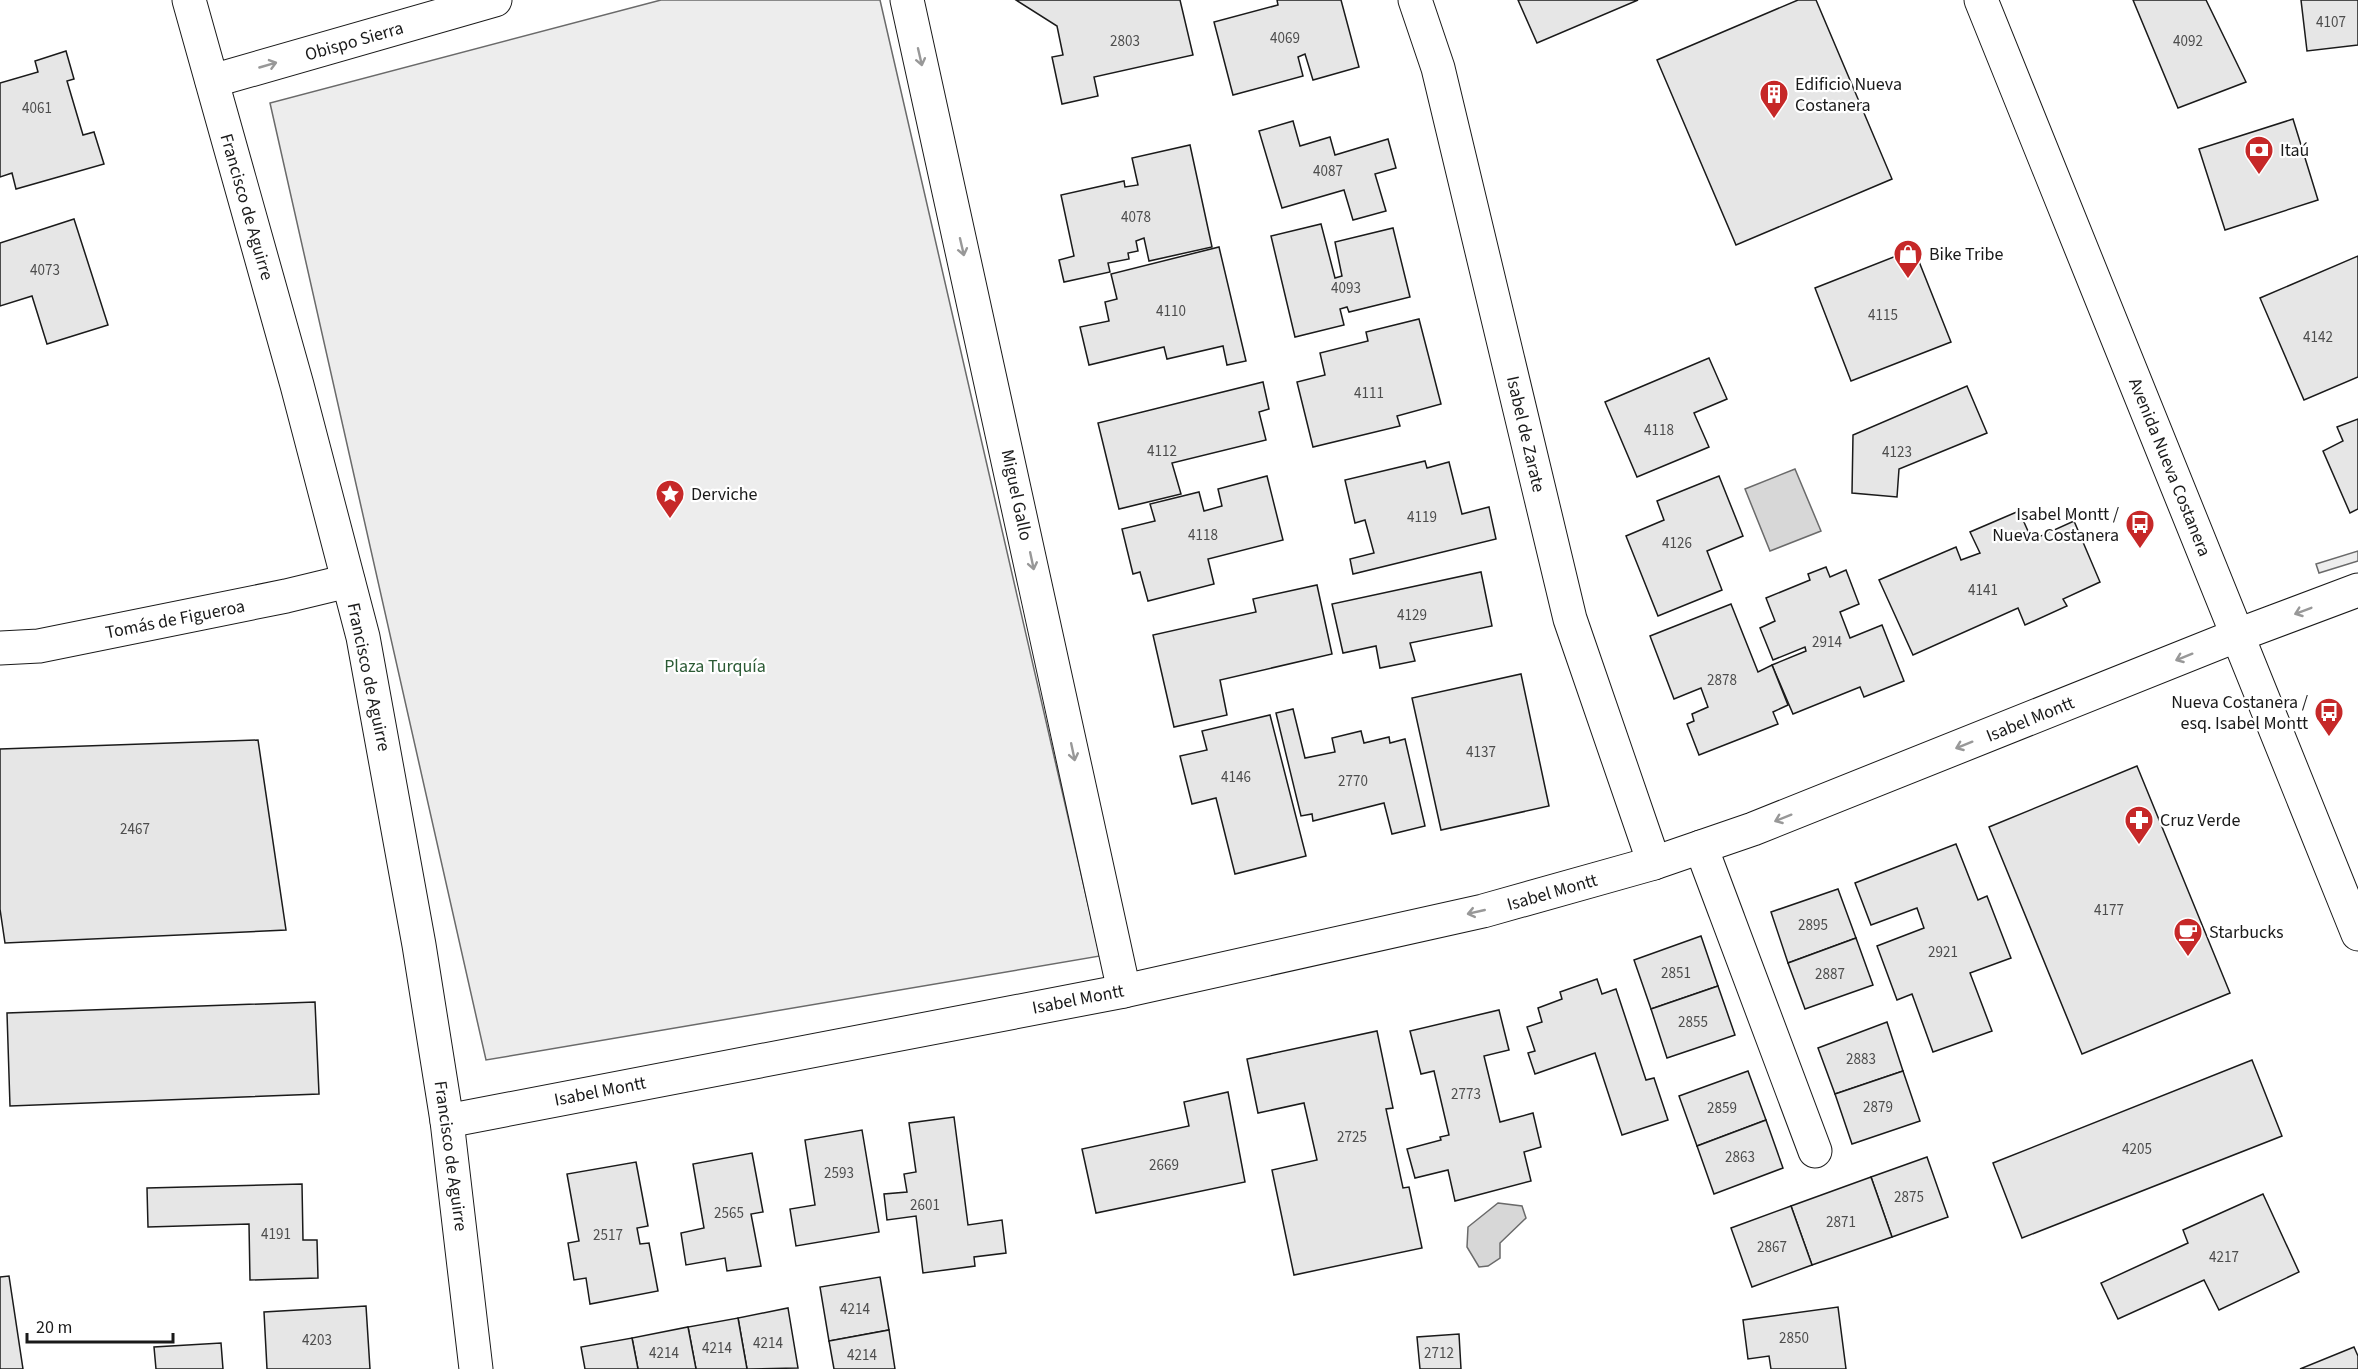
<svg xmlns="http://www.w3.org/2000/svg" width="2358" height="1369" font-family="'Source Sans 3',sans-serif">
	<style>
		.green { fill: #ededed; stroke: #6a6a6a; stroke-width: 1.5 }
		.water { fill: #d7d7d7; stroke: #6a6a6a; stroke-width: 1.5 }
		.building { fill: #e6e6e6; stroke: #1a1a1a; stroke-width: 1.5 }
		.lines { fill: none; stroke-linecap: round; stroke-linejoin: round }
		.street-casing { stroke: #1a1a1a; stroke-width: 35 }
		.secondary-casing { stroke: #1a1a1a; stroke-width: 35 }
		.street { stroke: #fff; stroke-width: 33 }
		.secondary { stroke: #fff; stroke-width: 33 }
		.oneway { stroke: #989898 }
		.labels { text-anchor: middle; stroke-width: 4.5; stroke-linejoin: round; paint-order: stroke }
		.number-label { font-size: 15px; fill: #4d4d4d }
		.street-label { font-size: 18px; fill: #1a1a1a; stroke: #fff }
		.poi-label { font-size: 18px; fill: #1a1a1a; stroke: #fff; text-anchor: start }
		.park-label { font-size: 18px; fill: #2b5a34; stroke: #fff }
	</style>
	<rect width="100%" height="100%" fill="#fff"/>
	<!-- green -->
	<g class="green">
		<path d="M661 0H880L1100 956 486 1060 270 103Z"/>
		<path d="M2358 551V561L2319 573 2316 564Z"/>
	</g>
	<!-- water -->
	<g class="water">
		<path d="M1795 469 1821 531 1770 551 1745 489Z"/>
		<path d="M1498 1203 1522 1206 1526 1218 1500 1243V1258L1488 1266 1479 1267 1467 1247 1468 1227Z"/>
	</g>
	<!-- building -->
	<g class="building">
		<path d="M1016 0H1180L1193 55 1094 77 1098 96 1062 104 1052 57 1063 55 1057 26Z"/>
		<path d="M1277 0H1341L1359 67 1313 80 1305 54 1298 57 1303 76 1233 95 1214 22 1278 5Z"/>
		<path d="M1518 0H1638L1537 43Z"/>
		<path d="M1798 0H1816L1892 179 1736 245 1657 60Z"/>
		<path d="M2133 0H2206L2246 82 2178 108Z"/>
		<path d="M2301 0H2358V45L2307 51Z"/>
		<path d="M66 51 74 79 67 81 83 135 94 132 104 164 16 189 12 173 0 177V83L38 72 35 61Z"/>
		<path d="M2293 119 2318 200 2225 230 2199 149Z"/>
		<path d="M1293 121 1300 146 1330 137 1335 155 1388 139 1396 168 1375 174 1386 211 1353 220 1344 190 1282 208 1259 131Z"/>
		<path d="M1190 145 1212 247 1149 261 1144 238 1136 241 1138 251 1128 253 1129 259 1108 263 1110 272 1064 282 1059 260 1074 256 1061 195 1124 181 1125 187 1138 185 1132 158Z"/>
		<path d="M74 219 108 325 47 344 32 296 0 306V243Z"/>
		<path d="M1321 224 1335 278 1342 276 1335 242 1393 228 1410 297 1349 312 1347 307 1340 309 1344 325 1295 337 1271 236Z"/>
		<path d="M1219 247 1246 361 1227 365 1223 346 1167 359 1164 347 1089 365 1080 327 1109 321 1105 302 1117 299 1111 274Z"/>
		<path d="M1914 249 1951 342 1851 381 1815 288Z"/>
		<path d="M2358 256V377L2304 400 2260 298Z"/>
		<path d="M1419 319 1441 404 1397 416 1400 426 1313 447 1297 382 1325 375 1320 353 1368 341 1366 332Z"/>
		<path d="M1709 358 1727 399 1694 413 1709 447 1637 477 1605 402Z"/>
		<path d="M1263 382 1269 409 1259 412 1266 440 1172 463 1181 494 1119 509 1098 423Z"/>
		<path d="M1967 386 1987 433 1899 469 1897 497 1852 493 1853 435Z"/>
		<path d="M2358 419V509L2350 513 2323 451 2343 441 2337 427Z"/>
		<path d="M1425 461 1427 468 1449 462 1462 514 1489 507 1496 539 1353 574 1350 559 1374 553 1365 520 1355 523 1345 480Z"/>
		<path d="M1267 476 1283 540 1208 559 1214 584 1148 601 1140 572 1133 574 1122 529 1155 521 1150 504 1199 492 1204 511 1222 506 1218 489Z"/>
		<path d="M1719 476 1743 536 1707 551 1722 590 1658 616 1626 536 1664 520 1657 501Z"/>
		<path d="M2019 511 2032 540 2074 521 2100 582 2063 599 2067 606 2025 625 2018 608 1913 655 1879 580 1956 547 1961 560 1980 553 1970 532Z"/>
		<path d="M1826 567 1830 577 1846 570 1859 604 1840 612 1850 638 1882 625 1904 681 1864 697 1860 687 1793 714 1772 665 1806 651 1805 647 1773 660 1760 628 1775 621 1766 598 1810 580 1808 574Z"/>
		<path d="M1481 572 1492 626 1410 643 1415 661 1380 668 1376 646 1343 653 1332 604Z"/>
		<path d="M1317 585 1332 654 1220 680 1227 715 1174 727 1153 635 1256 612 1253 599Z"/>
		<path d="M1731 604 1758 672 1772 665 1788 705 1773 712 1778 724 1699 755 1687 724 1694 721 1692 714 1708 707 1701 688 1674 699 1650 636Z"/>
		<path d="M1521 674 1549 806 1441 830 1412 698Z"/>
		<path d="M1293 709 1305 758 1335 752 1332 738 1361 731 1364 743 1389 737 1390 743 1405 739 1425 826 1392 834 1384 803 1313 821 1312 814 1301 816 1276 713Z"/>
		<path d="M1270 715 1306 856 1235 874 1216 798 1192 804 1180 756 1207 750 1202 731Z"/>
		<path d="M258 740 286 930 5 943 0 909V749Z"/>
		<path d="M2137 766 2230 993 2082 1054 1989 827Z"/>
		<path d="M1956 844 1978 900 1987 896 2011 958 1970 973 1992 1031 1933 1052 1912 994 1897 1000 1877 946 1924 928 1917 908 1871 925 1855 883Z"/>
		<path d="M1838 889 1856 938 1788 963 1771 912Z"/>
		<path d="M1701 936 1718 986 1651 1009 1634 960Z"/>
		<path d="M1856 938 1873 985 1805 1009 1788 963Z"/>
		<path d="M1597 979 1602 994 1616 989 1646 1080 1654 1078 1668 1120 1622 1135 1595 1053 1535 1074 1528 1053 1535 1051 1527 1027 1542 1022 1538 1008 1562 999 1560 992Z"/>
		<path d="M1718 986 1735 1035 1667 1058 1651 1009Z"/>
		<path d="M315 1002 319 1094 10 1106 7 1013Z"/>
		<path d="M1499 1010 1509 1050 1484 1056 1500 1122 1533 1113 1541 1147 1524 1152 1531 1181 1455 1201 1448 1170 1415 1178 1407 1149 1441 1140 1440 1137 1449 1135 1434 1071 1421 1074 1410 1031Z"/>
		<path d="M1887 1022 1903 1071 1835 1094 1818 1048Z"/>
		<path d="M1377 1031 1393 1108 1386 1109 1403 1188 1409 1187 1422 1248 1294 1275 1272 1170 1317 1160 1304 1103 1258 1113 1247 1059Z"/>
		<path d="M2252 1060 2282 1136 2022 1238 1993 1163Z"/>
		<path d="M1748 1071 1766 1120 1697 1146 1679 1096Z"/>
		<path d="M1903 1071 1920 1121 1852 1144 1835 1094Z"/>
		<path d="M1228 1092 1245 1182 1096 1213 1082 1149 1189 1126 1184 1102Z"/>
		<path d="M954 1117 968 1225 1002 1220 1006 1253 974 1257 975 1266 923 1273 916 1216 887 1220 884 1194 907 1192 904 1174 916 1172 909 1123Z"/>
		<path d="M1766 1120 1783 1168 1714 1194 1697 1146Z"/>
		<path d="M862 1130 879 1232 796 1246 790 1209 815 1205 805 1140Z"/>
		<path d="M752 1153 763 1212 751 1214 761 1266 727 1271 725 1258 686 1265 681 1233 704 1228 693 1164Z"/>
		<path d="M1927 1157 1948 1217 1892 1237 1871 1177Z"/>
		<path d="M636 1162 648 1226 637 1228 640 1244 649 1243 658 1291 590 1304 586 1278 574 1280 568 1243 579 1241 567 1174Z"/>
		<path d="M1871 1177 1892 1237 1812 1265 1791 1206Z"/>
		<path d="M302 1184 303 1240H317L318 1278 250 1280 249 1224 148 1227 147 1188Z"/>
		<path d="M2263 1194 2299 1272 2219 1310 2204 1280 2118 1319 2101 1283 2188 1243 2183 1230Z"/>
		<path d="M1791 1206 1812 1265 1752 1287 1731 1228Z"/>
		<path d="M9 1276 23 1369H0V1277Z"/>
		<path d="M880 1277 889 1330 829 1341 820 1287Z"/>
		<path d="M366 1306 370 1369H267L264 1312Z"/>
		<path d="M1838 1307 1846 1369H1771L1769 1356 1748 1359 1743 1320Z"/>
		<path d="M788 1308 798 1368 747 1369 738 1318Z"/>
		<path d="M738 1318 747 1369H696L688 1327Z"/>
		<path d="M688 1327 696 1369H638L632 1338Z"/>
		<path d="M889 1330 895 1369H834L829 1341Z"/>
		<path d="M1459 1334 1461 1369H1420L1417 1337Z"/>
		<path d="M632 1338 638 1369H585L581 1347Z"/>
		<path d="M221 1343 223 1369H156L154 1347Z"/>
		<path d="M2354 1347 2358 1356V1369H2300Z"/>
	</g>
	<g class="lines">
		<!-- street casing -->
		<g class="street-casing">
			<g id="street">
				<path d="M907 0 1124 991"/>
				<path d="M1415 0 1438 68 1570 619 1654 863"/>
				<path d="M212 81 495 0"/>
				<path d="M0 648 39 646 286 596 348 581"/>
				<path d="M1701 847 1815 1151"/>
			</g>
		</g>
		<!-- secondary casing -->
		<g class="secondary-casing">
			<g id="secondary">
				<path d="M189 0 297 385 363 637 419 945 447 1121 476 1369"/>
				<path d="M1981 0 2358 934"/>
				<path d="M447 1121 1124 991 1483 911 1654 863 1753 829 2238 635 2358 590"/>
			</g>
		</g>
		<!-- street -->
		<use href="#street" class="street"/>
		<!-- secondary -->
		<use href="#secondary" class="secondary"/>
	</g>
	<!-- one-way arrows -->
	<defs><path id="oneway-shaft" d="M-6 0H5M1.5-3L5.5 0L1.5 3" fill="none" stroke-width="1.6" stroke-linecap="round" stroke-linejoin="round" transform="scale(1.5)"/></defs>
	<g class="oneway">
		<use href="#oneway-shaft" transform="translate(920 57) rotate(77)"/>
		<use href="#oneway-shaft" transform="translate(268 65) rotate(-16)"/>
		<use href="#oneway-shaft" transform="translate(962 247) rotate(77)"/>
		<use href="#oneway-shaft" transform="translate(1032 561) rotate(78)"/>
		<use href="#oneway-shaft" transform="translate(2303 611) rotate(159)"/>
		<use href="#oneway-shaft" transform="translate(2184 657) rotate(158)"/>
		<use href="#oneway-shaft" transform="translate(1964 745) rotate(158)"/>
		<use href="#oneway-shaft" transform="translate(1073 752) rotate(78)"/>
		<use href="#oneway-shaft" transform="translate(1783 818) rotate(158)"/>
		<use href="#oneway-shaft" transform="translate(1476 912) rotate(167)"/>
	</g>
	<!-- icons -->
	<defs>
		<g id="building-pin" transform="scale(1.5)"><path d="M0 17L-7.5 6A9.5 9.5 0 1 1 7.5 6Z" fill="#c62828" stroke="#fff"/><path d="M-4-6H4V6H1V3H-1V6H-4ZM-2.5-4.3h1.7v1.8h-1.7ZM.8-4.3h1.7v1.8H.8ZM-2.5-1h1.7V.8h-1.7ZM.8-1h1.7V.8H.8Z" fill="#fff"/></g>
		<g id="bank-pin" transform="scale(1.5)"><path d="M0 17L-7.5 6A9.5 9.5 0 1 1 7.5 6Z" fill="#c62828" stroke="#fff"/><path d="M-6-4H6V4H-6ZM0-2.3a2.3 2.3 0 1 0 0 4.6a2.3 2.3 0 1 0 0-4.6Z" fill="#fff"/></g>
		<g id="shop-pin" transform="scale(1.5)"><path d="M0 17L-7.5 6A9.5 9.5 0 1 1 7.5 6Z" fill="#c62828" stroke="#fff"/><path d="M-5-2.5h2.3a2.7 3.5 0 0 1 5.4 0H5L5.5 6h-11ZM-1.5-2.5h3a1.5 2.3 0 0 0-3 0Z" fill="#fff"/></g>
		<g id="sight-pin" transform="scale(1.5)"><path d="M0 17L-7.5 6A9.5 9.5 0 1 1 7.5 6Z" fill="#c62828" stroke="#fff"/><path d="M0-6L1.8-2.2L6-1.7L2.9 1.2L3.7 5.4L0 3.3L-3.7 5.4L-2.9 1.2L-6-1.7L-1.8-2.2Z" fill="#fff"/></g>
		<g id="bus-pin" transform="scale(1.5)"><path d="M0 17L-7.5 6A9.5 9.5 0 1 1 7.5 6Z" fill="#c62828" stroke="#fff"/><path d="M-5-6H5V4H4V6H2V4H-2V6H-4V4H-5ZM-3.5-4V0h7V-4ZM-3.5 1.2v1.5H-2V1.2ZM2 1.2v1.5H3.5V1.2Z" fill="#fff"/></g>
		<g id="pharmacy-pin" transform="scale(1.5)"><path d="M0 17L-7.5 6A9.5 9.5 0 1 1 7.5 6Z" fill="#c62828" stroke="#fff"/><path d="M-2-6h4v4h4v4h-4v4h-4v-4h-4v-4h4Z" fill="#fff"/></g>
		<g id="cafe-pin" transform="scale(1.5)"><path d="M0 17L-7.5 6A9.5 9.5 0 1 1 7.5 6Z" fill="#c62828" stroke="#fff"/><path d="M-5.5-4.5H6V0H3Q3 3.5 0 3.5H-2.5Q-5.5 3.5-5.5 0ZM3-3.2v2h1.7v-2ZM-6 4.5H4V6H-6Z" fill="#fff"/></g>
	</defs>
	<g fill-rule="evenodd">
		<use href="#building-pin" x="1774" y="94"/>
		<use href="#bank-pin" x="2259" y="150"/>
		<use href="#shop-pin" x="1908" y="254"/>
		<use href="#sight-pin" x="670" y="494"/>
		<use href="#bus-pin" x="2140" y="524"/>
		<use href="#bus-pin" x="2329" y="712"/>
		<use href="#pharmacy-pin" x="2139" y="820"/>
		<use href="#cafe-pin" x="2188" y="932"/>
	</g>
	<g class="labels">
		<!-- number labels -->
		<g class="number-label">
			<text x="2331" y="27">4107</text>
			<text x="1285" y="43">4069</text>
			<text x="1125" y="46">2803</text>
			<text x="2188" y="46">4092</text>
			<text x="37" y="113">4061</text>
			<text x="1328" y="176">4087</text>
			<text x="1136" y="222">4078</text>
			<text x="45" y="275">4073</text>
			<text x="1346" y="293">4093</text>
			<text x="1171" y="316">4110</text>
			<text x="1883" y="320">4115</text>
			<text x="2318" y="342">4142</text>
			<text x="1369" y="398">4111</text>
			<text x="1659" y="435">4118</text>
			<text x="1162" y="456">4112</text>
			<text x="1897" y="457">4123</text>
			<text x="1422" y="522">4119</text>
			<text x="1203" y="540">4118</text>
			<text x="1677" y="548">4126</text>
			<text x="1983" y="595">4141</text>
			<text x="1412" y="620">4129</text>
			<text x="1827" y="647">2914</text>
			<text x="1722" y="685">2878</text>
			<text x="1481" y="757">4137</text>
			<text x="1236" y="782">4146</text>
			<text x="1353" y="786">2770</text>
			<text x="135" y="834">2467</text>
			<text x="2109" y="915">4177</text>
			<text x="1813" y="930">2895</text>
			<text x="1943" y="957">2921</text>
			<text x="1676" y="978">2851</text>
			<text x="1830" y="979">2887</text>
			<text x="1693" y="1027">2855</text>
			<text x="1861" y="1064">2883</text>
			<text x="1466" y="1099">2773</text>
			<text x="1878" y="1112">2879</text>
			<text x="1722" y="1113">2859</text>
			<text x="1352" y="1142">2725</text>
			<text x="2137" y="1154">4205</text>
			<text x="1740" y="1162">2863</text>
			<text x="1164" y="1170">2669</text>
			<text x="839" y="1178">2593</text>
			<text x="1909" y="1202">2875</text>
			<text x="925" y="1210">2601</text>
			<text x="729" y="1218">2565</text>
			<text x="1841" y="1227">2871</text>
			<text x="276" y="1239">4191</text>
			<text x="608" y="1240">2517</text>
			<text x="1772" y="1252">2867</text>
			<text x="2224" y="1262">4217</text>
			<text x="855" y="1314">4214</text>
			<text x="1794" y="1343">2850</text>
			<text x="317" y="1345">4203</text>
			<text x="768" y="1348">4214</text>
			<text x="717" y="1353">4214</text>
			<text x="664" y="1358">4214</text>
			<text x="1439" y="1358">2712</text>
			<text x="862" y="1360">4214</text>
		</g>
		<!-- street labels -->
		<g class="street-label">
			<text transform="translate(354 41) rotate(-16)" y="6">Obispo Sierra</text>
			<text transform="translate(247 207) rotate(74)" y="6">Francisco de Aguirre</text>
			<text transform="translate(1526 434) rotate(77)" y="6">Isabel de Zarate</text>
			<text transform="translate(2170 467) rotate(68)" y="6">Avenida Nueva Costanera</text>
			<text transform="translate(1017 495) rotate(78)" y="6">Miguel Gallo</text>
			<text transform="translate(175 619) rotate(-11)" y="6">Tomás de Figueroa</text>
			<text transform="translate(369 677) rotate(78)" y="6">Francisco de Aguirre</text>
			<text transform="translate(2030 719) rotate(-22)" y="6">Isabel Montt</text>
			<text transform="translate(1552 892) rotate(-16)" y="6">Isabel Montt</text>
			<text transform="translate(1078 999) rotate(-11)" y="6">Isabel Montt</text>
			<text transform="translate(600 1091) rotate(-11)" y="6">Isabel Montt</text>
			<text transform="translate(451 1156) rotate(82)" y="6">Francisco de Aguirre</text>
		</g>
		<!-- poi labels -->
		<g class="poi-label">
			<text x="1795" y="90">Edificio Nueva<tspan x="1795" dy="21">Costanera</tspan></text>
			<text x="2280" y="156">Itaú</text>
			<text x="1929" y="260">Bike Tribe</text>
			<text x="691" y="500">Derviche</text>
			<text x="2119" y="520" text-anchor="end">Isabel Montt /<tspan x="2119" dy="21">Nueva Costanera</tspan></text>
			<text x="2308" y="708" text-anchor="end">Nueva Costanera /<tspan x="2308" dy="21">esq. Isabel Montt</tspan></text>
			<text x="2160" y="826">Cruz Verde</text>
			<text x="2209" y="938">Starbucks</text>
		</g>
		<!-- park labels -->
		<g class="park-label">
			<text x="715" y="672">Plaza Turquía</text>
		</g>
	</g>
	<!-- scale -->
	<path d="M27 1333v9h146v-9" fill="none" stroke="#1a1a1a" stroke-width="3"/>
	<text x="36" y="1333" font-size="18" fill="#1a1a1a" stroke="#ffffff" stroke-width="4.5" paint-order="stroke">20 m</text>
</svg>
